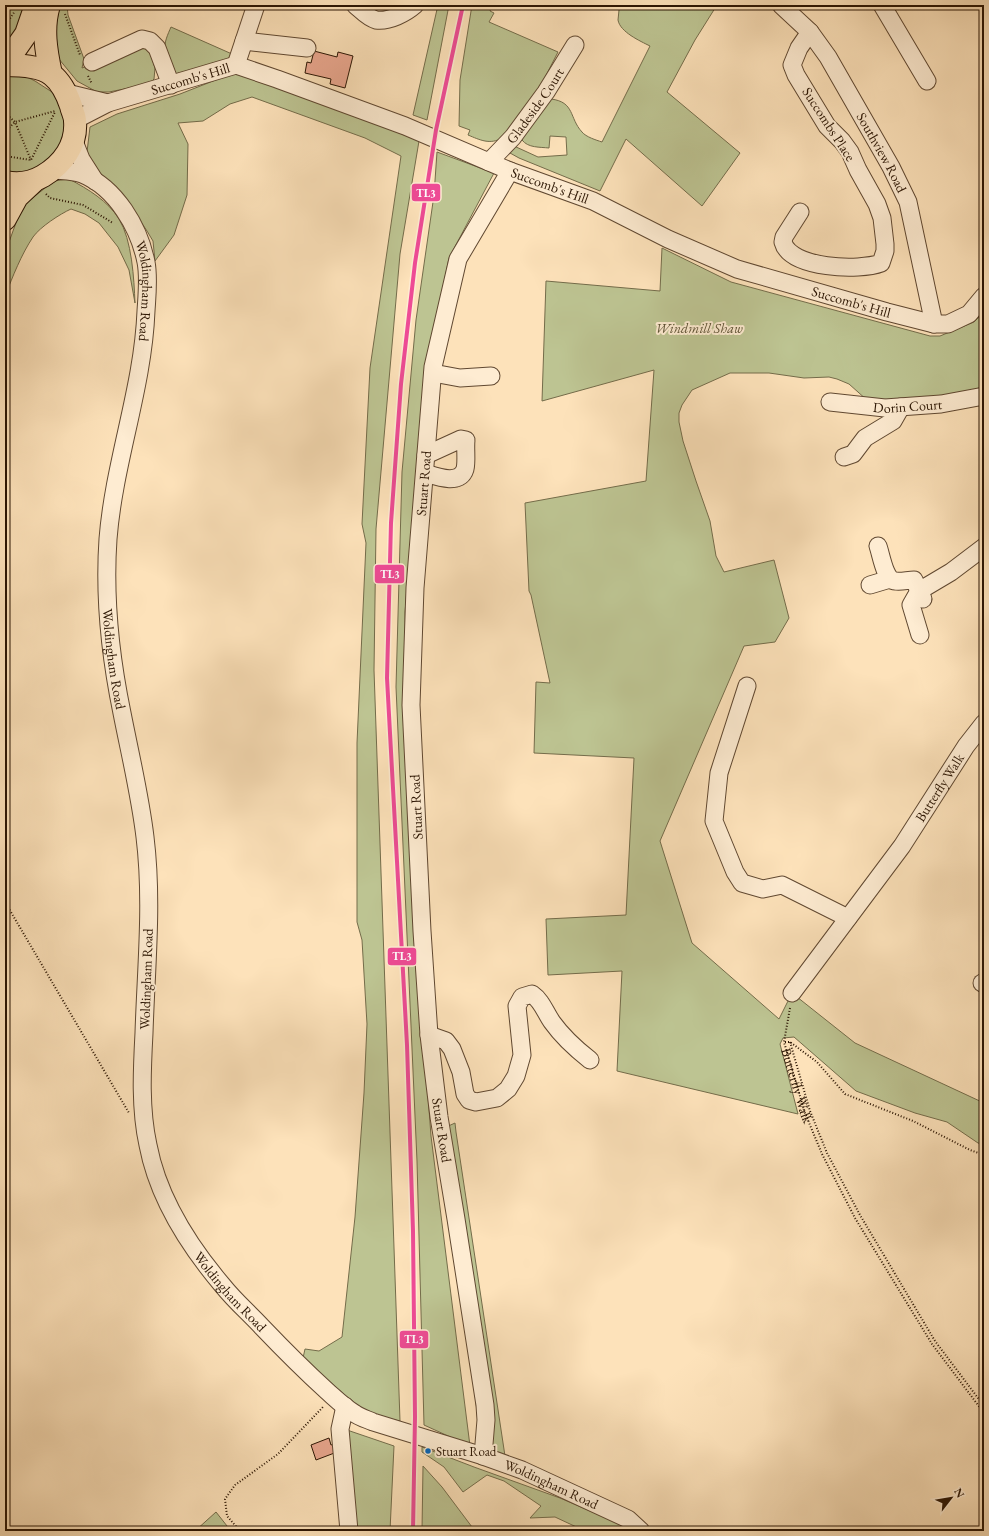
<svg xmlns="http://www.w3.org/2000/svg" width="989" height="1536" font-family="'EB Garamond',serif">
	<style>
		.green { fill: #bdc492; stroke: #746c4a }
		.building { fill: #eba890; stroke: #2b1503 }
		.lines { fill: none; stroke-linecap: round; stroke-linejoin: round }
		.minor-casing { stroke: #604831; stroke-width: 19 }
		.highway-casing { stroke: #2b1503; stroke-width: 24 }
		.path { stroke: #2b1503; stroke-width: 2; stroke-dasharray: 1 2; stroke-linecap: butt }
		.minor { stroke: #feecd2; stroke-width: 17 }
		.highway { stroke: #fde2ba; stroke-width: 22 }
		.rail-1-casing { stroke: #feecd2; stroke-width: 7 }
		.rail-1 { stroke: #ee4b95; stroke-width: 4 }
		.bus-dot { fill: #0065bd; stroke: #feecd2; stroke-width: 1.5 }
		.labels { text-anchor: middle; stroke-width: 4; stroke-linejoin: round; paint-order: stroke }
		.bus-label { font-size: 13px; fill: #2b1503; stroke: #feecd2; text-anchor: start }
		.street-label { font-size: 14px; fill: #2b1503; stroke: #feecd2 }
		.park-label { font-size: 14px; font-style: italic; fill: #5e5235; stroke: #feecd2 }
		.line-badge { stroke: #feecd2; stroke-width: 1.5 }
		.badge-label { font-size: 11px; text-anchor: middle; font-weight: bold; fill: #fff }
	</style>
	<rect width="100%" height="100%" fill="#fde2ba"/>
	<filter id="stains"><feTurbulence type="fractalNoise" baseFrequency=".005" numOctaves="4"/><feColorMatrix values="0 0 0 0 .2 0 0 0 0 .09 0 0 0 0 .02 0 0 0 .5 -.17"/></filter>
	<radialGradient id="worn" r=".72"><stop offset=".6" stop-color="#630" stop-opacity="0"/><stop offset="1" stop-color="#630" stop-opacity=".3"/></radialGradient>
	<!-- green -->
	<g class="green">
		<path d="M5 5H28L23 24 5 51V18L7 16 5 15Z"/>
		<path d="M60 5H67L68 15 84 59 82 68 136 46 148 45 155 68 154 79 149 84 109 92H97L77 81 54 53V35Z"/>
		<path d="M438 5H449L427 120 413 115Z"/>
		<path d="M472 5H492L490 11 494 13 489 22 558 52 539 89 502 138C490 145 480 140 468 135L470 130 459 126 460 80Z"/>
		<path d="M615 5H717L695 40 667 92 740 153 702 206 626 139 600 191 519 158 510 153 514 146 538 157 567 155 566 137 550 136 549 148C540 147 528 148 522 140L523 135 547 102 551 99C575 102 569 118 582 132 586 137 596 140 602 142L650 46C640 41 620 32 618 20 618 17 619 13 619 10Z"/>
		<path d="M171 27 232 54 229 61 175 74C174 63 166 57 165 50 164 42 168 34 171 27Z"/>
		<path d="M236 72 325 103 419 141 400 254 376 529 374 670 400 1421 376 1416 356 1405 303 1358 305 1349 319 1351 342 1337 355 1217 364 1093 367 1024 362 940 357 922V743L366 543 362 524 370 368 401 156 365 138 252 97 230 104 203 121 178 123 188 144 187 195 174 235 155 261 153 241 147 231 135 213 93 169 87 152 90 127 117 114 180 94Z"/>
		<path d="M16 76 27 77 35 81 52 92 60 101 66 120 61 151 41 172 5 174V77Z"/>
		<path d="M437 152 494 173 449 258 426 370 405 612 408 779 420 988 431 1136 470 1446 424 1425 417 1161 396 687 402 472 416 320 434 195Z"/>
		<path d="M69 179C88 189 108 201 119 219 132 240 134 279 135 303L129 270 118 247 99 223 85 214 71 209C60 214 40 227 33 237 21 255 13 276 5 296V253L17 220 26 203 54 181Z"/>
		<path d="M662 248 731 282 930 336H940L974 322 984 312V390L877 409 849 384 837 379 829 377 804 378 769 373H730L692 390 682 405 679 413V422L683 441 696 481 710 521 716 556 724 572 774 560 789 618 775 642 744 646 660 841 692 943 779 1019 792 993 855 1043 984 1103V1145L978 1143 947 1122 915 1113 856 1091 794 1037 783 1038 780 1044 798 1114 617 1071 622 971 548 975 546 919 626 915 634 758 534 753 536 682 550 683 531 595 529 591 525 503 646 481 654 370 542 401 546 281 660 291Z"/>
		<path d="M455 1123 456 1132 505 1456 481 1451 462 1268 444 1128Z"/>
		<path d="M347 1430 394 1446 390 1531H353Z"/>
		<path d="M422 1447 474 1467 560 1498 618 1523 628 1531H585L555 1517 530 1518 541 1506 504 1481 487 1475 463 1492 444 1467 422 1452Z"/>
		<path d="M423 1466 442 1487 472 1527V1531H422Z"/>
		<path d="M216 1512 231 1531H195Z"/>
	</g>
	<!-- building -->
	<g class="building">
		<path d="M314 51 337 57 338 52 353 56 345 88 330 84 331 79 305 73 307 62 311 63Z"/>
		<path d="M329 1438 331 1445 334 1444 337 1452 316 1460 311 1445Z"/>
	</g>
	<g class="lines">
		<!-- minor casing -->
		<g class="minor-casing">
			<g id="minor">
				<path d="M355 5C361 10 368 18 376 20 389 22 406 13 415 5"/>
				<path id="s2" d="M781 5 810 32 828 57 891 167 908 202 934 324"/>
				<path d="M882 5 927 81"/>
				<path d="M244 41 307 48"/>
				<path d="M92 62 142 39 150 41 157 48 171 85"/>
				<path d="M236 65 256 5"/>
				<path d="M67 93 108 103"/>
				<path id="s3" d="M75 120 108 103 236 65 277 79 405 126 510 171 593 201 668 239 737 269 887 312 934 324H948L969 314 984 296"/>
				<path d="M73 139 81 159 95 181"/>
				<path id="s4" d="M489 162 513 137 546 92 575 45"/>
				<path id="s5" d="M54 170C63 171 73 171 82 174 116 188 139 227 146 262 149 277 147 295 146 311 143 388 114 462 108 539 104 597 110 655 122 713 130 754 140 795 145 837 153 902 146 968 144 1033 142 1070 140 1109 148 1145 158 1198 189 1246 223 1286 235 1301 249 1313 262 1327 283 1349 304 1370 327 1391 335 1398 344 1407 354 1413 359 1417 366 1419 373 1422L483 1456 522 1470 628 1519 641 1531"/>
				<path d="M800 212 784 237 783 242C790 269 860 271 881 263L885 251V244L882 218 877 204 858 170 850 152 842 141 827 126 796 75 792 65 799 48 810 32"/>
				<path d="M433 373 460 378 491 376"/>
				<path id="s6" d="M830 402 885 408 941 404 984 396"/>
				<path d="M844 457 853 454 865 438 893 421 901 407"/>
				<path d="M425 473C435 476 460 486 465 469 467 461 465 449 466 440L461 439 426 455"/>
				<path d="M878 546C881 554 885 581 895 581 901 582 908 580 914 580L923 599"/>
				<path d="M870 585 890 579"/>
				<path d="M920 635 911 605 919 591 951 572 984 547"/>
				<path d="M747 686 719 773 714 821 735 872 742 883 763 889 782 885 848 918"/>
				<path d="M982 983H984"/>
				<path id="s7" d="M792 993 902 846 966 746 984 723"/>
				<path d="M429 1035 446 1041 452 1049 461 1072 465 1094 469 1100 476 1102 497 1098 508 1089 516 1076 522 1055 517 1006 522 997 532 994C542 1001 545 1012 552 1022 562 1036 576 1049 590 1060"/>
				<path d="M345 1406 340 1429 349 1531"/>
				<path id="s8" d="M483 1456 486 1420 485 1405 456 1219 439 1117 429 1035 422 931 411 705 415 588 433 367 458 259 510 171"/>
			</g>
		</g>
		<!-- highway casing -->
		<g class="highway-casing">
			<g id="highway">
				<path d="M49 5C42 28 46 51 51 74"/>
				<path d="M5 64 26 34 36 5"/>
				<path d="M5 65C18 65 41 66 52 75 62 83 67 94 71 106 72 111 75 116 75 121 77 145 63 164 43 176 31 183 19 185 5 182"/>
				<path d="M5 219 17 197 33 182"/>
			</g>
		</g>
		<!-- path -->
		<g class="path">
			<path d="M65 14 80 55"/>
			<path d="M5 26 15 11"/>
			<path d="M88 76 92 84"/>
			<path d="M5 113 15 122 31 160"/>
			<path d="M5 132 15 122 55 111"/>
			<path d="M5 156 31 160 55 112"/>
			<path d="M46 194 50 198 83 205 113 223"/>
			<path d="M5 902 129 1113"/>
			<path id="s1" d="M790 1008 784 1042 805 1113 822 1154 855 1218 932 1344 984 1413"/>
			<path d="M785 1042H790L817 1062 845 1094 913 1121 970 1150 984 1155"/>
			<path d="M790 1042 810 1111 827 1153 860 1215 935 1341 984 1406"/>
			<path d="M240 1531 227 1516 225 1499 235 1485 278 1454 323 1407"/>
		</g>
		<!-- minor -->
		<use href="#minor" class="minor"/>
		<!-- highway -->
		<use href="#highway" class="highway"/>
		<!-- rail-1 casing -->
		<g class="rail-1-casing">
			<path id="rail-1" d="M413 1531 415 1417 413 1231 407 1045 387 678 391 523 401 384 415 263 436 130 463 5"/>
		</g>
		<!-- rail-1 -->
		<use href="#rail-1" class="rail-1"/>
	</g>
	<!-- markers -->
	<circle class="bus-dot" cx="428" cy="1451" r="3.5"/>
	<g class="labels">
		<!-- bus labels -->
		<g class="bus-label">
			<text x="436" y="1456">Stuart Road</text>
		</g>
		<!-- street labels -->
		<g class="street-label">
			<text dy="5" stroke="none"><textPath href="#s3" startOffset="123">Succomb's Hill</textPath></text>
			<text dy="5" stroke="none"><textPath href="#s4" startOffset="73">Gladeside Court</textPath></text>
			<text transform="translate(829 124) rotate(57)" y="5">Succombs Place</text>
			<text dy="5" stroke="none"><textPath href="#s2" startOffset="180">Southview Road</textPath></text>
			<text dy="5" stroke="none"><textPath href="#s3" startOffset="507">Succomb's Hill</textPath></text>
			<text dy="5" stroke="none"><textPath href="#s5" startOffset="170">Woldingham Road</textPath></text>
			<text dy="5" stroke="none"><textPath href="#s3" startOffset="831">Succomb's Hill</textPath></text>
			<text dy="5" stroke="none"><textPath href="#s6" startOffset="78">Dorin Court</textPath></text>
			<text dy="5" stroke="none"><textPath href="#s8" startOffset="978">Stuart Road</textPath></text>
			<text dy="5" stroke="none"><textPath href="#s5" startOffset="542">Woldingham Road</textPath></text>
			<text dy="5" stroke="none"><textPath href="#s7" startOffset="253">Butterfly Walk</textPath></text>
			<text transform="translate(416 807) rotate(-93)" y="5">Stuart Road</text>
			<text transform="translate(146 979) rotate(-88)" y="5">Woldingham Road</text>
			<text dy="5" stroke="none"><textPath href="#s1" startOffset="80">Butterfly Walk</textPath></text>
			<text transform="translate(442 1130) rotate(81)" y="5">Stuart Road</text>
			<text dy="5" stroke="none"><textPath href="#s5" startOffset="1202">Woldingham Road</textPath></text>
			<text dy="5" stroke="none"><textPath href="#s5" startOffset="1586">Woldingham Road</textPath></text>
		</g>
		<!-- park labels -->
		<g class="park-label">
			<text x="699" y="333">Windmill Shaw</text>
		</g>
	</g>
	<g class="line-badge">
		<rect x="411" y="183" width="30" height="19" rx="4" fill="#ee4b95"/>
		<rect x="374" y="564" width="31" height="20" rx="4" fill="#ee4b95"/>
		<rect x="387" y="947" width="30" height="19" rx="4" fill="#ee4b95"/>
		<rect x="399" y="1330" width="30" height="19" rx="4" fill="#ee4b95"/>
	</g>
	<g class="badge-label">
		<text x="426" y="197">TL3</text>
		<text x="390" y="578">TL3</text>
		<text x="402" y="960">TL3</text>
		<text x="414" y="1343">TL3</text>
	</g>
	<!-- margin -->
	<rect width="989" height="1536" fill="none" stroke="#fde2ba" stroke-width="20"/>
	<rect x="6" y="6" width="977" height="1524" fill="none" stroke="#2b1503" stroke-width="2"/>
	<rect x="10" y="10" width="969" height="1516" fill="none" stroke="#2b1503"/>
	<!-- north arrow -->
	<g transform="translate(951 1498) rotate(59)" stroke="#feecd2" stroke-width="3" paint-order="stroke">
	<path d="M0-3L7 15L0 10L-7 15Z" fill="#2b1503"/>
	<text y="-6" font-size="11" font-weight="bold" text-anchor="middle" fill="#2b1503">N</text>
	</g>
	<rect width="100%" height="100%" filter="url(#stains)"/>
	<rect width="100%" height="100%" fill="url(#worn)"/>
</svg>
